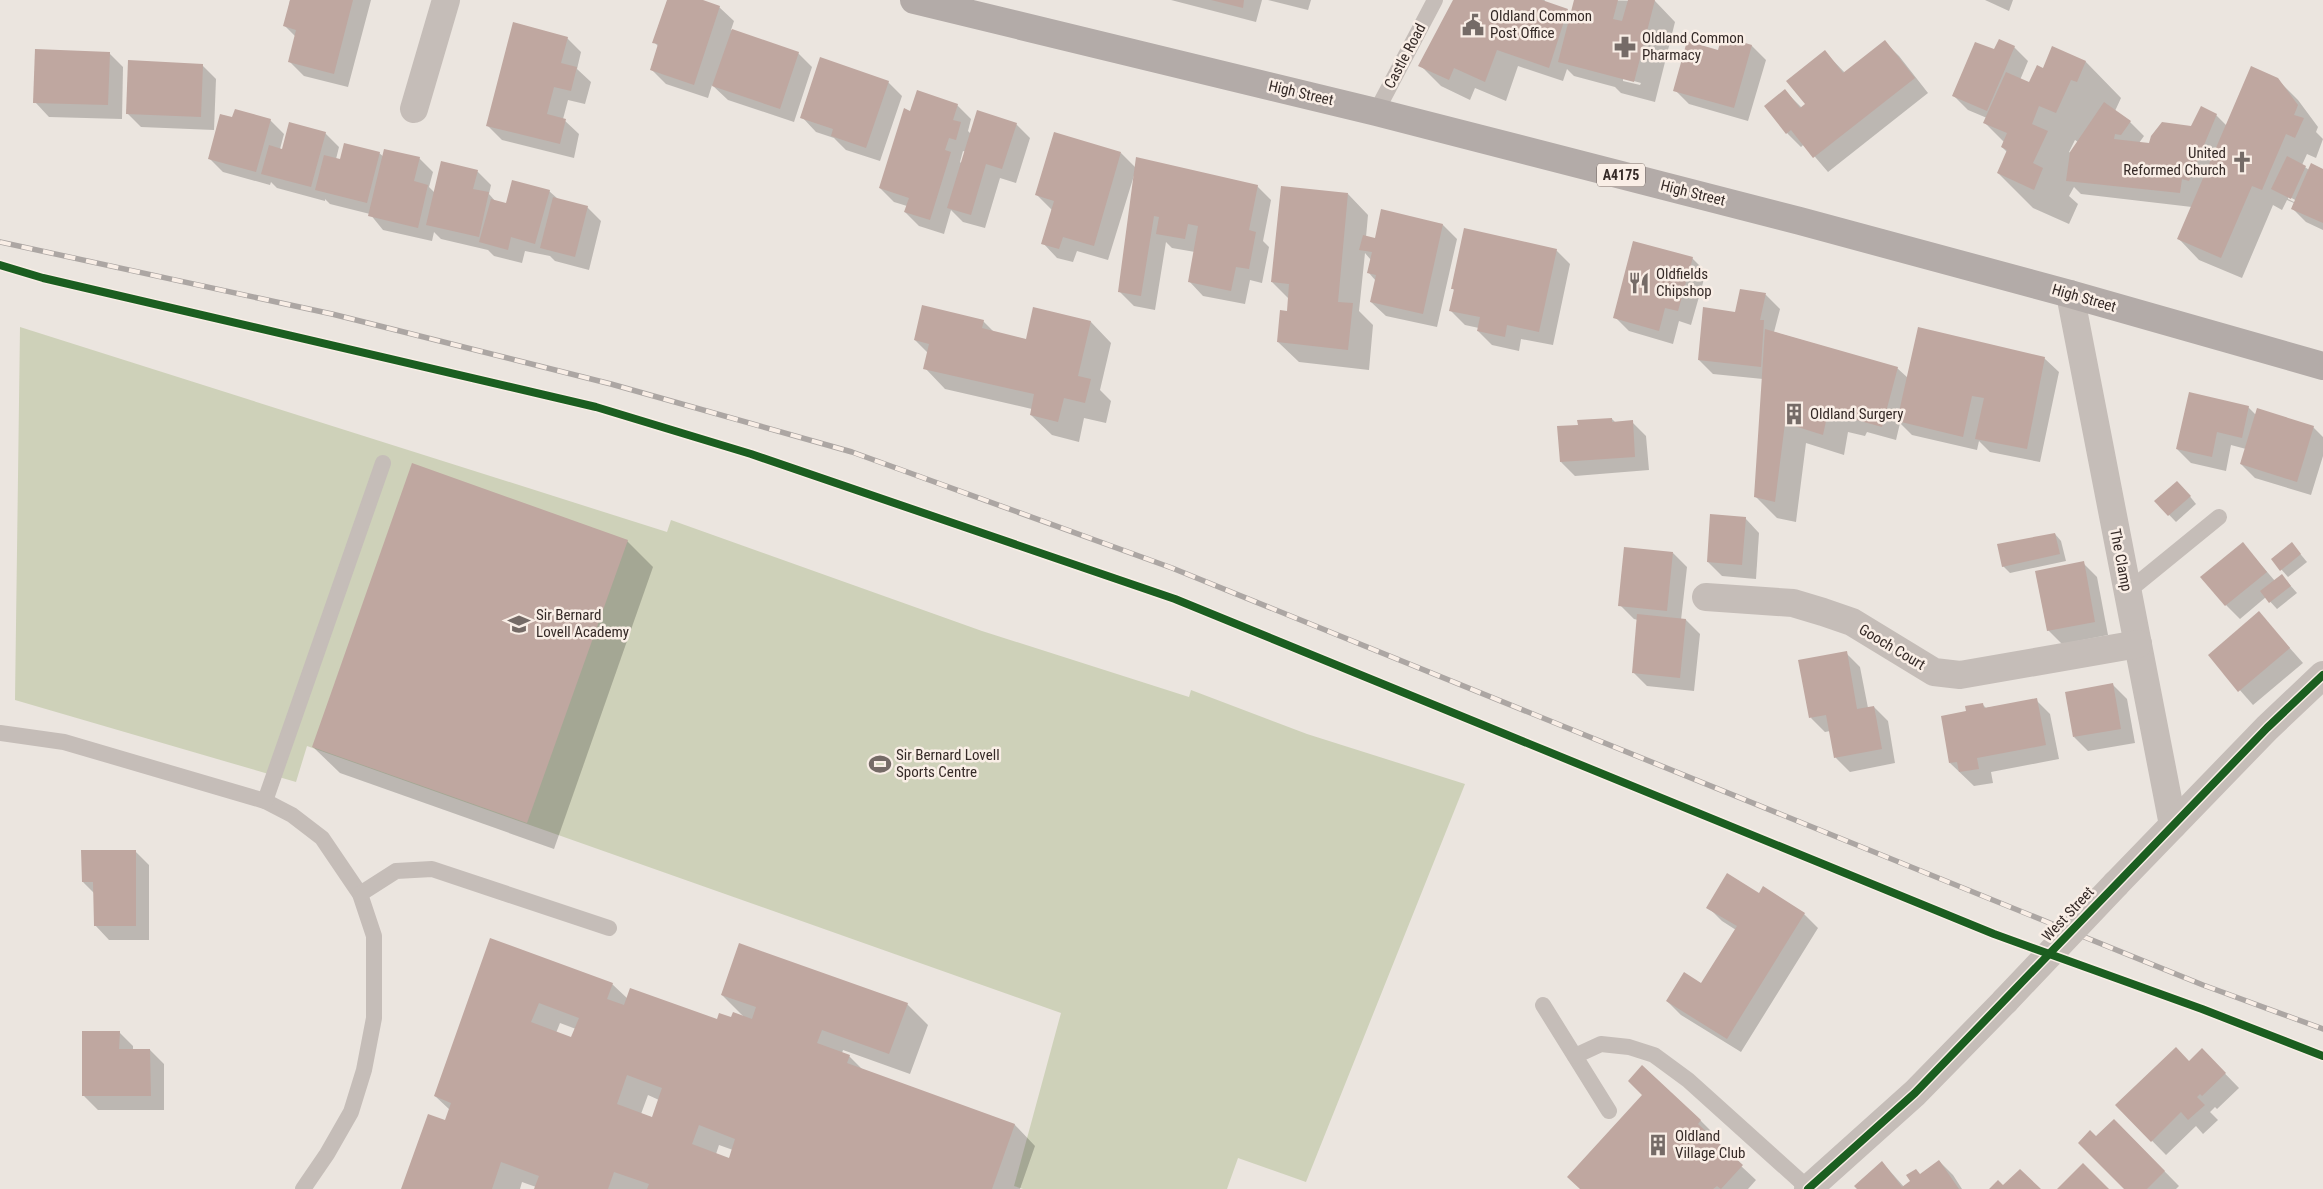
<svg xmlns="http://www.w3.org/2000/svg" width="2323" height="1189" font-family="'Roboto Condensed',sans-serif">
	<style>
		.green { fill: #ced1b9 }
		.shadow { fill: #0003; fill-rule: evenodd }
		.building { fill: #bfa7a0; fill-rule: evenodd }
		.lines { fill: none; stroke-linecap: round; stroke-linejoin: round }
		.service { stroke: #c5bdb8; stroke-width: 16 }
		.minor { stroke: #c5bdb8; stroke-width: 28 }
		.tertiary { stroke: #c5bdb8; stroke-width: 28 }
		.primary { stroke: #b3aba8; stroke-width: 28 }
		.rail-casing { stroke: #aca6a3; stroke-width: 5.5 }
		.rail { stroke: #f9eee6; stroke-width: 4; stroke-dasharray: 11; stroke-linecap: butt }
		.tertiary-bridge { stroke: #c5bdb8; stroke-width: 28 }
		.cycleway-casing { stroke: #f9eee6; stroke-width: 11 }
		.cycleway { stroke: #1b5e20; stroke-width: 8 }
		.labels { text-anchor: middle; stroke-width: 5; stroke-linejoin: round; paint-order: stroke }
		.shield { fill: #f9eee6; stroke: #706560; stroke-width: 1 }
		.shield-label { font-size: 14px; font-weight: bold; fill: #352a27 }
		.poi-label { font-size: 15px; fill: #352a27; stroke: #f9eee6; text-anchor: start }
		.street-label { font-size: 15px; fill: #352a27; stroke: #f9eee6 }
	</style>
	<rect width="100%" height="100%" fill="#ebe5df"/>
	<!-- green -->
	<path class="green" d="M20 327 667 532 671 520 982 631 1189 697 1191 690 1307 734 1465 784 1306 1182 1238 1158 1227 1189H1023L1014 1186 1061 1013 307 746 296 782 15 700Z"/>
	<!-- shadow -->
	<g class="shadow">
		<path d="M290 0H371L348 87 304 76 290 62 296 37 285 26Z"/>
		<path d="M668 0H699L719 7 734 21 731 30 798 53 812 67 794 122 728 100 712 85 708 98 666 84 652 70 659 47 654 42Z"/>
		<path d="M1171 0H1262L1256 22Z"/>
		<path d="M1268 0H1311L1308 10Z"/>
		<path d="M1455 0H1545L1544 2 1567 10 1572 14 1576 0 1655 1 1675 22 1655 102 1621 93 1615 87 1574 76 1567 69 1563 81 1518 66 1506 101 1475 88 1470 100 1441 86 1420 65ZM1623 78 1641 83 1640 85 1623 81Z"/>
		<path d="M1985 0H2013L2009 11Z"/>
		<path d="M1723 37 1752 46 1766 60 1748 121 1689 104 1675 90 1719 52Z"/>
		<path d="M567 38 581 52 577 69 591 82 585 104 568 100 563 119 579 134 574 158 502 140 488 126Z"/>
		<path d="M1885 42 1899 56 1928 93 1828 172 1804 144 1801 147 1787 133 1785 91 1802 108 1806 105 1825 52 1845 73Z"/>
		<path d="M2014 47 2028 61 2020 80 2030 84 2043 69 2053 48 2086 62 2121 98 2115 111 2130 122 2144 136 2139 143 2150 144 2216 115 2227 126 2277 79 2298 100 2318 127 2316 132 2323 139 2316 158 2307 154 2302 165 2309 170 2323 169V230L2306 222 2292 208 2294 203 2287 200 2282 210 2273 205 2242 278 2199 260 2179 239 2192 207 2081 194 2074 187 2069 196 2078 204 2069 224 2033 208 1998 173 2007 152 2002 147 2004 142 1985 123 1987 118 1968 110 1954 96 1995 51ZM2075 140 2078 142 2071 153 2069 152ZM2288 196 2297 201 2296 203 2288 199Z"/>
		<path d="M109 53 123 67 122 119 49 117 35 102Z"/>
		<path d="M202 65 216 79 214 130 141 127 127 113Z"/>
		<path d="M888 82 902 96 880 161 846 150 834 138 816 132 802 117Z"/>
		<path d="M957 105 971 119 968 131 971 134 1016 124 1030 138 1016 183 1000 178 985 228 963 222 951 210 944 234 919 226 905 212 907 206 894 202 880 188 911 112ZM963 151 966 152 962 164 960 162Z"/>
		<path d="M233 118 270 120 284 134 280 149 282 150 325 133 339 147 336 159 341 160 379 153 384 157 419 158 433 172 429 187 435 193 477 171 491 185 489 194 496 202 506 204 549 191 558 199 587 207 601 221 589 270 555 261 550 256 525 251 522 263 494 256 488 250 441 239 434 232 432 241 383 230 370 214 330 204 325 199V201L277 188 271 182 270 185 223 172 209 158Z"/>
		<path d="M1121 153 1136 168 1257 186 1271 200 1263 241 1269 247 1262 283 1250 280 1245 304 1203 296 1189 281 1195 252 1172 248 1166 242 1155 310 1134 306 1120 292 1136 169 1108 260 1077 251 1073 262 1057 258 1043 243 1052 210 1037 195Z"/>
		<path d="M1348 194 1368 215 1366 237 1376 239 1443 225 1457 239 1437 327 1386 316 1371 302 1376 281 1369 273 1371 260 1365 253 1359 311 1373 325 1369 370 1299 362 1278 342 1288 312 1289 299 1272 282Z"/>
		<path d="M1556 250 1570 264 1553 345 1521 339 1519 351 1492 345 1478 331 1479 328 1465 325 1451 311 1455 291 1452 288Z"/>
		<path d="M1692 258 1706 272 1691 325 1679 321 1673 344 1629 331 1615 317Z"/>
		<path d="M1741 290 1766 295 1780 309 1774 332 1897 368 1908 378 2044 358 2059 372 2040 462 1990 452 1979 441 1977 450 1912 435 1900 423 1896 440 1867 432 1865 436 1848 432 1844 455 1806 443 1796 522 1777 518 1756 497 1763 379 1713 374 1699 360 1736 313Z"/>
		<path d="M983 321 994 332 1027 340 1091 322 1111 343 1100 390 1111 401 1106 423 1084 418 1079 442 1052 435 1031 415 1032 409 945 389 925 368 928 353 915 340Z"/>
		<path d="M2248 407 2256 415 2313 427 2323 437V456L2311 495 2255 478 2241 464 2246 449 2231 445 2226 471 2191 463 2177 449Z"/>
		<path d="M1612 419 1616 423 1632 422 1646 436 1649 470 1575 476 1561 462 1579 426Z"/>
		<path d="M2184 489 2196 504 2176 522 2156 501Z"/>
		<path d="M1745 518 1759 533 1756 579 1722 576 1708 562Z"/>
		<path d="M2055 534 2061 541 2066 561 2010 573 2003 566Z"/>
		<path d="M627 541 653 567 554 849 340 773 313 747Z"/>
		<path d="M2243 544 2275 581 2282 576 2297 593 2277 609 2266 597 2240 619 2226 605Z"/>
		<path d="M2292 544 2307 562 2288 577 2273 560Z"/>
		<path d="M1673 553 1687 567 1681 620H1686L1700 634 1694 691 1647 686 1633 672 1638 620 1634 619 1620 605Z"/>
		<path d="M2083 563 2097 577 2108 635 2062 644 2048 630Z"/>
		<path d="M2259 613 2303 663 2253 705 2209 655Z"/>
		<path d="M1846 653 1860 667 1868 708 1874 707 1888 721 1895 763 1850 772 1836 758 1830 731 1825 732 1811 718Z"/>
		<path d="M2113 685 2127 699 2135 743 2088 751 2074 737Z"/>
		<path d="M2036 700 2050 714 2059 759 1991 772 1993 783 1974 786 1950 763 1967 712 1982 704 1986 708Z"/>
		<path d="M135 851 149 865V940H109L95 925V894L83 882Z"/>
		<path d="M1764 888 1804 914 1818 928 1741 1052 1681 1015 1667 1001 1702 984 1736 930 1722 921 1708 907 1760 895Z"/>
		<path d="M491 940 612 984 628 999 718 1021 745 1018 722 995 907 1004 928 1025 910 1074 843 1050 842 1053 849 1056 864 1071 1015 1125 1035 1146 1020 1189H535L536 1187 522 1182 520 1189H402L446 1122 450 1110 435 1096ZM560 1023 576 1029 572 1039 556 1033ZM648 1095 659 1100 653 1118 641 1114ZM719 1145 733 1150 729 1159 716 1154Z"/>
		<path d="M119 1032 133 1046V1050H150L164 1064V1110H98L84 1096Z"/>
		<path d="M2202 1050 2239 1088 2217 1109 2215 1107 2210 1112 2218 1120 2203 1134 2196 1126 2166 1155 2117 1105 2189 1062Z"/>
		<path d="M1642 1067 1701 1121 1715 1135 1711 1138 1756 1180 1748 1189H1581L1643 1095Z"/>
		<path d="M2114 1120 2179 1186 2176 1189H2126L2096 1138Z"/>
		<path d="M1939 1161 1953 1175 1962 1189H1859L1882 1162 1904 1187Z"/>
	</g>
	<!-- building -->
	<g class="building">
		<path d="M290 0H353L334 74 288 62 296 30 283 26Z"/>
		<path d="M667 0H703L720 6 694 85 650 70 658 44 652 43Z"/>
		<path d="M1211 0H1244L1243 8Z"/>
		<path d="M1453 0H1542L1568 9 1549 68 1497 50 1485 82 1454 68 1449 80 1418 66Z"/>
		<path d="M1574 0H1618L1613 19 1622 21 1628 0H1655L1634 82 1558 62Z"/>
		<path d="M513 22 568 37 561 63 577 67 571 91 554 87 547 114 566 119 560 144 486 126Z"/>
		<path d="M732 29 799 52 780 109 712 86Z"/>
		<path d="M1722 36 1752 45 1734 108 1673 91 1687 41 1718 50Z"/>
		<path d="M1999 39 2015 46 1987 111 1952 96 1975 42 1994 49Z"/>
		<path d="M1885 40 1915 78 1813 158 1791 130 1786 134 1764 106 1785 89 1800 108 1805 104 1786 81 1825 50 1843 73Z"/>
		<path d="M2052 46 2086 61 2077 82 2071 80 2056 113 2039 106 2032 124 2048 131 2033 163 2043 168 2034 190 1997 173 2007 150 2001 147 2007 133 1983 123 2006 72 2029 82 2037 65 2043 68Z"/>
		<path d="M35 49 110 52 108 105 33 103Z"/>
		<path d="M820 57 889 81 866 148 831 136 833 129 800 118Z"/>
		<path d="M128 60 203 64 201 117 126 114Z"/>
		<path d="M2251 66 2278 78 2298 105 2294 115 2304 118 2295 138 2286 134 2262 190 2252 186 2221 258 2177 239Z"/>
		<path d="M917 90 958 104 953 120 961 122 956 140 949 138 945 150 951 152 930 220 904 212 909 198 879 188 904 108 910 111Z"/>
		<path d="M2104 102 2131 121 2121 135 2115 134 2114 139 2149 143 2151 136 2162 122 2191 126 2201 106 2217 114 2189 181 2182 179 2180 193 2066 181 2070 152Z"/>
		<path d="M235 109 271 119 256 172 208 159 220 114 232 117Z"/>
		<path d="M977 110 1017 123 1002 169 986 164 971 215 947 208Z"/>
		<path d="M289 122 326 132 311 187 261 174 269 145 282 149Z"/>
		<path d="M1054 132 1121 152 1094 246 1063 237 1059 249 1041 244 1054 201 1035 195Z"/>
		<path d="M344 143 380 152 367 203 315 190 324 155 340 159Z"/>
		<path d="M384 149 420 157 414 181 428 185 418 228 368 216Z"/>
		<path d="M2287 156 2306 166 2291 199 2271 189Z"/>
		<path d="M1136 157 1258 185 1249 230 1256 232 1249 269 1236 267 1231 291 1188 282 1198 226 1188 224 1185 239 1156 234 1159 217 1154 216 1141 296 1118 292Z"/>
		<path d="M441 161 478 170 473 189 489 192 479 237 426 225Z"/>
		<path d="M2311 163 2323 169V223L2291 209Z"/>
		<path d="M512 180 550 190 535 244 511 237 508 250 479 242 491 199 506 203Z"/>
		<path d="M1281 186 1348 193 1338 302 1353 303 1348 350 1277 342 1280 310 1287 311 1289 284 1271 282Z"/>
		<path d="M553 197 588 206 575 257 540 248Z"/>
		<path d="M1381 209 1443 224 1423 314 1370 302 1376 275 1367 273 1372 252 1359 250 1363 235 1375 238Z"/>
		<path d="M1464 228 1557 249 1539 332 1507 325 1505 337 1477 331 1480 317 1449 311 1454 289H1451Z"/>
		<path d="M1633 241 1693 257 1678 311 1665 308 1659 331 1613 318Z"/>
		<path d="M1740 289 1766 293 1760 320H1764L1761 367 1698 360 1703 307 1735 312Z"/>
		<path d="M922 305 984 320 982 328 1026 339 1033 307 1091 321 1078 376 1091 379 1085 403 1064 398 1058 422 1030 415 1034 394 923 369 929 344 914 340Z"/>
		<path d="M1918 327 2045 357 2027 449 1975 439 1984 398 1972 396 1963 437 1897 421Z"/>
		<path d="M1765 329 1898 367 1882 427 1828 412 1823 435 1785 423 1775 502 1754 497Z"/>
		<path d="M2189 392 2249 406 2242 438 2217 432 2212 457 2176 449Z"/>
		<path d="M2257 408 2314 426 2297 482 2240 464Z"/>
		<path d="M1612 418V422L1633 420 1635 457 1560 462 1557 426 1578 425 1577 420Z"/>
		<path d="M412 463 628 540 527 823 312 747Z"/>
		<path d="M2177 481 2191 496 2168 516 2154 501Z"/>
		<path d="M1710 514 1746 517 1742 565 1707 562Z"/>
		<path d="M2055 533 2060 554 2002 567 1997 544Z"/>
		<path d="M2243 542 2267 572 2225 606 2200 577Z"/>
		<path d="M2292 542 2301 554 2280 571 2271 559Z"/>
		<path d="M1624 547 1673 552 1667 611 1618 606Z"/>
		<path d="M2084 561 2095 622 2047 631 2035 571Z"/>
		<path d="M2282 574 2291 586 2269 603 2260 591Z"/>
		<path d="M2259 611 2290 648 2238 692 2208 655Z"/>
		<path d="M1637 614 1686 619 1680 678 1632 673Z"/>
		<path d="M1847 651 1857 709 1874 706 1882 749 1834 758 1826 715 1809 718 1798 660Z"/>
		<path d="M2113 683 2121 729 2073 737 2065 692Z"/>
		<path d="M2037 698 2046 745 1977 758 1979 769 1959 772 1957 762 1949 763 1941 716 1966 711 1965 706 1983 703 1984 708Z"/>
		<path d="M81 850H136V926H94L93 882H82Z"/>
		<path d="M1727 873 1759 893 1763 886 1805 913 1727 1039 1666 1001 1684 972 1701 983 1737 926 1706 908Z"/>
		<path d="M490 938 613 983 607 999 624 1005 630 988 717 1019 719 1013 731 1017 733 1012 752 1019 756 1007 721 995 739 943 908 1003 889 1054 822 1030 817 1043 850 1055 847 1063 1015 1124 992 1189H647L649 1184 614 1172 608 1189H534L539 1176 501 1162 492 1189H401L428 1114 445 1120 451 1103 434 1096ZM539 1003 579 1018 571 1037 531 1022ZM627 1075 662 1088 652 1117 617 1104ZM699 1125 735 1139 729 1158 692 1144Z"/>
		<path d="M82 1031H120L119 1049H150L151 1096H82Z"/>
		<path d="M2176 1047 2189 1061 2202 1048 2226 1073 2202 1096 2200 1094 2197 1097 2205 1105 2188 1120 2181 1112 2151 1142 2115 1105Z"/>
		<path d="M1642 1065 1701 1120 1698 1124 1743 1165 1721 1189 1717 1186 1713 1189H1580L1567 1177 1642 1095 1628 1081Z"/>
		<path d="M2114 1119 2165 1171 2147 1189H2124L2078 1143 2090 1130 2096 1136Z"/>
		<path d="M1939 1160 1959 1189H1857L1854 1186 1882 1161 1902 1187 1910 1181 1906 1175 1916 1169 1920 1174Z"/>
		<path d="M2083 1163 2109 1189H2057Z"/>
		<path d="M2020 1169 2041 1189H1989L1998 1180 2003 1185Z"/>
	</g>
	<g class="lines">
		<!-- service -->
		<g class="service">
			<path d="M1376 112 1435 0"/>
			<path d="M2127 592 2219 517"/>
			<path d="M0 733 64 742 265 801 292 815 322 838 360 894 374 936V1018L364 1070 351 1112 327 1154 303 1189"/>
			<path d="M265 801 383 463"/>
			<path d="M360 894 396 871 432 869 609 928"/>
			<path d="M1543 1005 1609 1111"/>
			<path d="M1575 1056 1601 1044 1629 1047 1654 1055 1688 1080 1809 1189"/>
		</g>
		<!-- minor -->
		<g class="minor">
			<path d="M414 109 446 0"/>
			<path d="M2070 294 2173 825"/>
			<path d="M1706 597 1793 603 1823 612 1852 622 1934 672 1960 675 2138 644"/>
		</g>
		<!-- tertiary -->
		<g class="tertiary">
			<path d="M2116 884 2267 728 2323 675"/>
			<path d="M1808 1189 1915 1093 2005 1001"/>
		</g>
		<!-- primary -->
		<path class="primary" d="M914 0 1376 112 1800 221 2070 294 2323 366"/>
		<!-- rail casing -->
		<g class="rail-casing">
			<path id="rail" d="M0 242 332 314 611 384 852 452 1172 568 2203 985 2323 1029"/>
		</g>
		<!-- rail -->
		<use href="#rail" class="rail"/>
		<!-- tertiary-bridge -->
		<path class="tertiary-bridge" d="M2005 1001 2116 884"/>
		<!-- cycleway casing -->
		<g class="cycleway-casing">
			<g id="cycleway">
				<path d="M0 265 43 278 596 407 751 454 1175 599 1994 934 2202 1009 2323 1056"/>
				<path d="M1808 1189 1915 1093 2267 728 2323 675"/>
			</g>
		</g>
		<!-- cycleway -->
		<use href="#cycleway" class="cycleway"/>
	</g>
	<!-- icons -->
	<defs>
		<g id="civic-bare" transform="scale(1.725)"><path d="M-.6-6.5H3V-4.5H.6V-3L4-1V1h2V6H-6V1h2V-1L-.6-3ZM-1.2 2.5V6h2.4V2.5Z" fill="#756b67" stroke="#f9eee6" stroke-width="2.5" paint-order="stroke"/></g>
		<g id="pharmacy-bare" transform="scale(1.725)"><path d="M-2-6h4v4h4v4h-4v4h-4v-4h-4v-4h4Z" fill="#756b67" stroke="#f9eee6" stroke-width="2.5" paint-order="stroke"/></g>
		<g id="church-bare" transform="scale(1.725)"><path d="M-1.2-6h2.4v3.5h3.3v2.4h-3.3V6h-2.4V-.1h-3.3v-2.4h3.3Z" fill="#756b67" stroke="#f9eee6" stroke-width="2.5" paint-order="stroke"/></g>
		<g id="restaurant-bare" transform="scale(1.725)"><path d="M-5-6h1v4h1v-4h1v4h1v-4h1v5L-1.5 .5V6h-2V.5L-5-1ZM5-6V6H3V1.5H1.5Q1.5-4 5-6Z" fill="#756b67" stroke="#f9eee6" stroke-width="2.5" paint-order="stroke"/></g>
		<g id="building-bare" transform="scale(1.725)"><path d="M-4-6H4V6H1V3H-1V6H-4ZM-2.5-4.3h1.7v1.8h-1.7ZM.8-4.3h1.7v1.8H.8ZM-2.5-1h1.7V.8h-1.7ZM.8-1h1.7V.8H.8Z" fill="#756b67" stroke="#f9eee6" stroke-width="2.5" paint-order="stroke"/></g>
		<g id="school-bare" transform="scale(1.725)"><path d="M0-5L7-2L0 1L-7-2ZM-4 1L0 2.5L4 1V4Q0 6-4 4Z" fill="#756b67" stroke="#f9eee6" stroke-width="2.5" paint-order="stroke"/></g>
		<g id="stadium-bare" transform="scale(1.725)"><path d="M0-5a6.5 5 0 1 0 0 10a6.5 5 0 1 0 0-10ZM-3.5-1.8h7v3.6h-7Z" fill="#756b67" stroke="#f9eee6" stroke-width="2.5" paint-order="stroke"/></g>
	</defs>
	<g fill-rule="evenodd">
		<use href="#civic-bare" x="1473" y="25"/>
		<use href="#pharmacy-bare" x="1625" y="47"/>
		<use href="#church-bare" x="2242" y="162"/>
		<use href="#restaurant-bare" x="1639" y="283"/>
		<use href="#building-bare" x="1794" y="414"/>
		<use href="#school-bare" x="519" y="624"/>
		<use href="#stadium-bare" x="880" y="764"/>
		<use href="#building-bare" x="1658" y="1145"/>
	</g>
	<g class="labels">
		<!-- shield labels -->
		<rect class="shield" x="1597" y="163.5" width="48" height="23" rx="4"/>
		<g class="shield-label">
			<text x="1621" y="180">A4175</text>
		</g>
		<!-- poi labels -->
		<g class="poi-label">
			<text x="1490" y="21">Oldland Common<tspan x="1490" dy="17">Post Office</tspan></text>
			<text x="1642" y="43">Oldland Common<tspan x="1642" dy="17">Pharmacy</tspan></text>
			<text x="2226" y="158" text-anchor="end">United<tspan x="2226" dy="17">Reformed Church</tspan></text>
			<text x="1656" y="279">Oldfields<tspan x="1656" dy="17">Chipshop</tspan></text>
			<text x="1810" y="419">Oldland Surgery</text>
			<text x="536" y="620">Sir Bernard<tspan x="536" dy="17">Lovell Academy</tspan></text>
			<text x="896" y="760">Sir Bernard Lovell<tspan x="896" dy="17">Sports Centre</tspan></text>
			<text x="1675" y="1141">Oldland<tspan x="1675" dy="17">Village Club</tspan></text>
		</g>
		<!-- street labels -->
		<g class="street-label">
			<text transform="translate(1405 56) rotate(-62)" y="5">Castle Road</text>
			<text transform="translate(1301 93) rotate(13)" y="5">High Street</text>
			<text transform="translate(1693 193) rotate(14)" y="5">High Street</text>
			<text transform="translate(2084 298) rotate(16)" y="5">High Street</text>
			<text transform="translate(2121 560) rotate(79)" y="5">The Clamp</text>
			<text transform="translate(1892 647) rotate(31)" y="5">Gooch Court</text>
			<text transform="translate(2068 914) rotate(-47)" y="5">West Street</text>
		</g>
	</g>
</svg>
